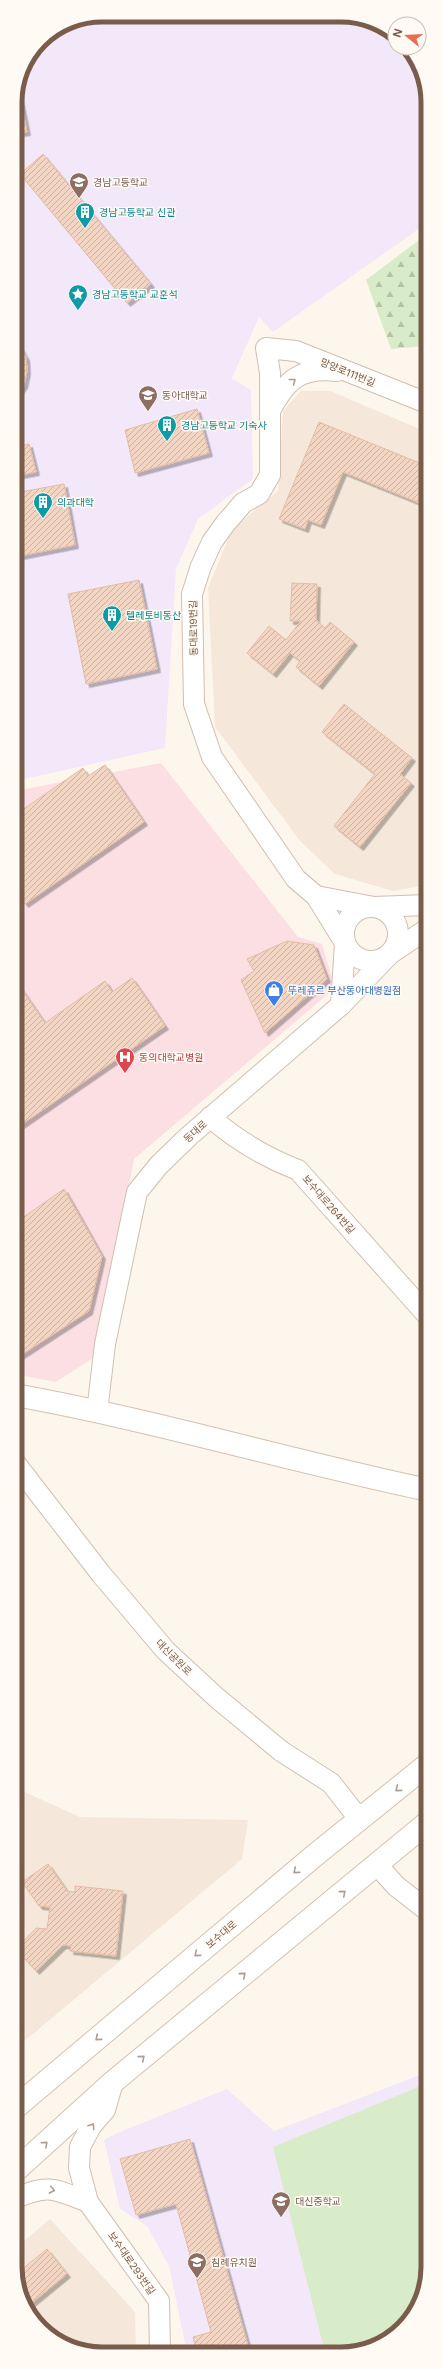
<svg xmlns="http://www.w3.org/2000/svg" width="443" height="2369" font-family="Inter,'Noto Sans KR',sans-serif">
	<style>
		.residential { fill: #f5e8da }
		.education { fill: #f3e8fa }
		.medical { fill: #fbdfe3 }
		.forest { fill: url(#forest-firs) }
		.pitch { fill: #d8ecc9 }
		.building { fill: url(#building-hatch); stroke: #e6bba3; filter: url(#shadow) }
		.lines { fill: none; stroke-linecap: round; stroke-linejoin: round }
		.street-casing { stroke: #d1beb0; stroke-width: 22 }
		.secondary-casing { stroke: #d6c0b0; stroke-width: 24 }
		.street { stroke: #fff; stroke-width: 20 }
		.secondary { stroke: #fff; stroke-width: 22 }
		.oneway { stroke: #af9d94 }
		.labels { text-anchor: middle; stroke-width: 3; stroke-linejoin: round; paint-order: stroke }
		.education-label { font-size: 10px; fill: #785e54; stroke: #fffaf3; text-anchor: start }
		.culture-label { font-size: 10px; fill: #0d838f; stroke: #fffaf3; text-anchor: start }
		.street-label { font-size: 10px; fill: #7a5c4d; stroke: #fffaf3 }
		.shop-label { font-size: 10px; fill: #366cbe; stroke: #fffaf3; text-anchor: start }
		.health-label { font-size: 10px; fill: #be3a42; stroke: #fffaf3; text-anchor: start }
		.rim { fill: none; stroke: #7a5c4d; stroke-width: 5 }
	</style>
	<defs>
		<pattern id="forest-firs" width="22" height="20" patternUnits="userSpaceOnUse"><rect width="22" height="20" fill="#d8ecc9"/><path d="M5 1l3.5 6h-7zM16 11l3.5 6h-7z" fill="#b4c2a5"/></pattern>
		<pattern id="building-hatch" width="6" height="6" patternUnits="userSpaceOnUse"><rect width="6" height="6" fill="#f3d5c3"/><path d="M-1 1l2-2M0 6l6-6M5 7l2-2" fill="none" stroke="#cab0a1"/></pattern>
		<filter id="shadow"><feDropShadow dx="3.5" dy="3.5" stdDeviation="0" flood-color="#0004"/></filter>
	</defs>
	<rect width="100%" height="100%" fill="#fdf6ec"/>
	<!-- residential -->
	<g class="residential">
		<path d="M301 391H330L427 432V885L393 891 335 874 301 842 215 727 208 588 232 529 278 491 283 411Z"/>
		<path d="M16 1788 80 1817 248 1820 242 1859 16 2048Z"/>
		<path d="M50 2219 135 2312 136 2352H85L37 2325 16 2278V2248Z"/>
	</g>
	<!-- education -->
	<g class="education">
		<path d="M102 15 358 17 395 38V48H408L427 91V223L273 332 259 317 232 378 251 390 253 479 198 519 176 569 165 748 15 781V96L22 68 41 40 69 22Z"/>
		<path d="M428 2072V2273L406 2325 380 2345 352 2353H187L169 2266 147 2226 120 2209 104 2140 115 2134 227 2089 274 2131Z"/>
	</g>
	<!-- medical -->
	<path class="medical" d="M161 763 298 937 322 944 335 988 134 1159 96 1356 56 1382 15 1374V791Z"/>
	<!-- forest -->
	<path class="forest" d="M427 234V346L391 349 366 280Z"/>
	<!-- pitch -->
	<path class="pitch" d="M428 2083V2273L406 2325 380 2345 352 2353H325L273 2147Z"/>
	<!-- building -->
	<g class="building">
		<path d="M20 97 27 132 15 134V98Z"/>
		<path d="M43 154 151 284 127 303 20 174Z"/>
		<path d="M15 338 26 357 27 371 24 385 15 398Z"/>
		<path d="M197 409 209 453 135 473 125 430Z"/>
		<path d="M319 422 427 466V506L343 472 321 525 308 520 305 529 279 519Z"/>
		<path d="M29 444 36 472 15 476V447Z"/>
		<path d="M64 484 75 545 15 557V493Z"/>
		<path d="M139 580 157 669 86 684 68 594Z"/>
		<path d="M292 583 317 584 316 620 325 628 330 622 354 642 319 686 296 667 300 661 290 653 273 674 247 653 269 626 286 640 301 621H290Z"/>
		<path d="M344 704 412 758 400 774 411 783 360 847 334 826 375 774 322 732Z"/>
		<path d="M105 765 144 822 25 904 18 894 15 897V815L83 768 88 776Z"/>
		<path d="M287 941 314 945 327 979 265 1033 241 980 254 971 247 959Z"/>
		<path d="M132 978 165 1026 15 1129V980L45 1023 105 981 112 992Z"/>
		<path d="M64 1189 102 1256 89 1311 15 1359V1223Z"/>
		<path d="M48 1864 67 1891 75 1892V1886L123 1891 116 1956 70 1951 71 1946 63 1945 36 1971 16 1949 36 1928 47 1929 50 1907 39 1906 22 1882Z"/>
		<path d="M190 2139 250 2353H197L193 2337 211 2332 176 2204 136 2215 120 2159Z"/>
		<path d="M47 2249 67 2274 28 2306 16 2274Z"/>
	</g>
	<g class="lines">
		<!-- street casing -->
		<g class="street-casing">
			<g id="street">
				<path d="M270 411C286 380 300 367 337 371"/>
				<path d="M316 896 374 907 427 905"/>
				<circle cx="371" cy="934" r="27"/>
				<path d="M341 1005 345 943 316 896 296 879 212 757 194 704 192 594 201 566 212 542 225 524 243 503 259 494 270 475V373L266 348 296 351 427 403"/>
				<path d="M210 1117C235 1139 267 1158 298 1170L428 1316"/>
				<path d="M97 1412 105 1344 137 1192 159 1165 189 1136 341 1005 390 954 427 929"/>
				<path d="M16 1464 101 1574 166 1651 217 1698 281 1751 331 1783 360 1820"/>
				<path d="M377 1865 396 1886 428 1911"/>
				<path d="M113 2082 105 2110 91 2126 80 2147 79 2168 88 2202 159 2301 160 2353"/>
				<path d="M16 2198C50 2183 56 2190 88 2202"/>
			</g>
		</g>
		<!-- secondary casing -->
		<g class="secondary-casing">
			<g id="secondary">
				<path d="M15 1395C154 1420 290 1461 428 1490"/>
				<path d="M16 2107 314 1856 428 1764"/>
				<path d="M16 2170 113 2082 428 1822"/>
			</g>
		</g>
		<!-- street -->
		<use href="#street" class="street"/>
		<!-- secondary -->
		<use href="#secondary" class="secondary"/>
	</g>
	<!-- one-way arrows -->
	<defs><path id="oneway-chevron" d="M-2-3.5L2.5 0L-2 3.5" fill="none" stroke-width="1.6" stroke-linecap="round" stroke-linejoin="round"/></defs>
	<g class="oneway">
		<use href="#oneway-chevron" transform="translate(293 381) rotate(-38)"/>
		<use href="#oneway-chevron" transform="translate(398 1789) rotate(140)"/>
		<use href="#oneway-chevron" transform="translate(296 1871) rotate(140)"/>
		<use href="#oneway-chevron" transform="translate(343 1893) rotate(-40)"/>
		<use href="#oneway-chevron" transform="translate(197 1954) rotate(140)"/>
		<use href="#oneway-chevron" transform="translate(243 1975) rotate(-40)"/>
		<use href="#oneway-chevron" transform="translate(98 2038) rotate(140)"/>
		<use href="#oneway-chevron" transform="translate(142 2058) rotate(-40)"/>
		<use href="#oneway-chevron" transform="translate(92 2126) rotate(-56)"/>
		<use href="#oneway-chevron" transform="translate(45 2144) rotate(-42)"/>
		<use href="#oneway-chevron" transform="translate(52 2190) rotate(11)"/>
	</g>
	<!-- icons -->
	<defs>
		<g id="school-pin" transform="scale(1)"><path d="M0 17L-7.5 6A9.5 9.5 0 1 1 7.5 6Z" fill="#8d6e63" stroke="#fffaf3"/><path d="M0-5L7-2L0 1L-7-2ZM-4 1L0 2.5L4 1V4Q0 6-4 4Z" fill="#fff"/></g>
		<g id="building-pin" transform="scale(1)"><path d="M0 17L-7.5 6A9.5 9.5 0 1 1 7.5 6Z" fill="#0f9aa8" stroke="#fffaf3"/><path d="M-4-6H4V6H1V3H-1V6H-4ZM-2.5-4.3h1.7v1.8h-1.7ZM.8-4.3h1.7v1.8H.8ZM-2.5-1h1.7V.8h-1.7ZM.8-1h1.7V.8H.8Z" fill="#fff"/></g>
		<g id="sight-pin" transform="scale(1)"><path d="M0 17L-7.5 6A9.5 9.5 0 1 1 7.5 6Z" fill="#0f9aa8" stroke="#fffaf3"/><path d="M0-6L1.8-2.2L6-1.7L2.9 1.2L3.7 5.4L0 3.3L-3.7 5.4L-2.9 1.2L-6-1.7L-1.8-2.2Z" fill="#fff"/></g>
		<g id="university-pin" transform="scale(1)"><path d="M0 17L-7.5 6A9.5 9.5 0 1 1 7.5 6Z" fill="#8d6e63" stroke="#fffaf3"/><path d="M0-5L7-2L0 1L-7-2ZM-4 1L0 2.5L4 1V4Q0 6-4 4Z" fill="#fff"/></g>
		<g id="shop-pin" transform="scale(1)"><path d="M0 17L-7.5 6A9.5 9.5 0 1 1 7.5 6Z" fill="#3f7fe0" stroke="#fffaf3"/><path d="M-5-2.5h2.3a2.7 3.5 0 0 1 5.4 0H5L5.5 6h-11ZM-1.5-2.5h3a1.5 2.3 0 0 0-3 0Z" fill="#fff"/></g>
		<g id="hospital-pin" transform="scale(1)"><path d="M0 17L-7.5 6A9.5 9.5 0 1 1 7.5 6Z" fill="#e0444e" stroke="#fffaf3"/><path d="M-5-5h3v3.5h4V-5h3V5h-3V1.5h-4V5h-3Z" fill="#fff"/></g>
	</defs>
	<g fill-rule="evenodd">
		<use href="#school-pin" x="79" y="182"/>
		<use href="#building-pin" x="85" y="212"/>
		<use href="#sight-pin" x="78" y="294"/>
		<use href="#university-pin" x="148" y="395"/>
		<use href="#building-pin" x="167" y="425"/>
		<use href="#building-pin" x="43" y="502"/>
		<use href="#building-pin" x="112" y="615"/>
		<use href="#shop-pin" x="274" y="990"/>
		<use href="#hospital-pin" x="125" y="1057"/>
		<use href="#school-pin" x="281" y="2201"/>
		<use href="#school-pin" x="197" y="2262"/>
	</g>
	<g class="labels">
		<!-- education labels -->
		<g class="education-label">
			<text x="93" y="186">경남고등학교</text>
			<text x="162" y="399">동아대학교</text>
			<text x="295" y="2205">대신중학교</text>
			<text x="211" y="2266">침례유치원</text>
		</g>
		<!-- culture labels -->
		<g class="culture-label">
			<text x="99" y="216">경남고등학교 신관</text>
			<text x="92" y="298">경남고등학교 교훈석</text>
			<text x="181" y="429">경남고등학교 기숙사</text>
			<text x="57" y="506">의과대학</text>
			<text x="126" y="619">텔레토비동산</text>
		</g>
		<!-- street labels -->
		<g class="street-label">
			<text transform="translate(348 372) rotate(22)" y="4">망양로111번길</text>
			<text transform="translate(193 628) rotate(-91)" y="4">동대로19번길</text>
			<text transform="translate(195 1131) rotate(-42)" y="4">동대로</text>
			<text transform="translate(329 1204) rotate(49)" y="4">보수대로264번길</text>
			<text transform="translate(174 1657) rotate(45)" y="4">대신공원로</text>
			<text transform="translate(221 1934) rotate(-40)" y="4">보수대로</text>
			<text transform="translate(132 2263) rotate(55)" y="4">보수대로293번길</text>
		</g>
		<!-- shop labels -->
		<g class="shop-label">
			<text x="288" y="994">뚜레쥬르 부산동아대병원점</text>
		</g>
		<!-- health labels -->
		<g class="health-label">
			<text x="139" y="1061">동의대학교병원</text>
		</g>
	</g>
	<!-- crop -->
	<path d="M0 0H443V2369H0ZM102 22H341A80 80 0 0 1 421 102V2267A80 80 0 0 1 341 2347H102A80 80 0 0 1 22 2267V102A80 80 0 0 1 102 22Z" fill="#fffaf3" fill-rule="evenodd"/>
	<path class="rim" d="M102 22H341A80 80 0 0 1 421 102V2267A80 80 0 0 1 341 2347H102A80 80 0 0 1 22 2267V102A80 80 0 0 1 102 22Z"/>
	<!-- north arrow -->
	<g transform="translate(407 36) rotate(288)"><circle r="19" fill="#fffaf3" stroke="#cabbb1"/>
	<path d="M0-3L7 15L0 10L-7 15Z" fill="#e76f51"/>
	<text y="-6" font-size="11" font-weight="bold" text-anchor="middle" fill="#7a5c4d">N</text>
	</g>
</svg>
